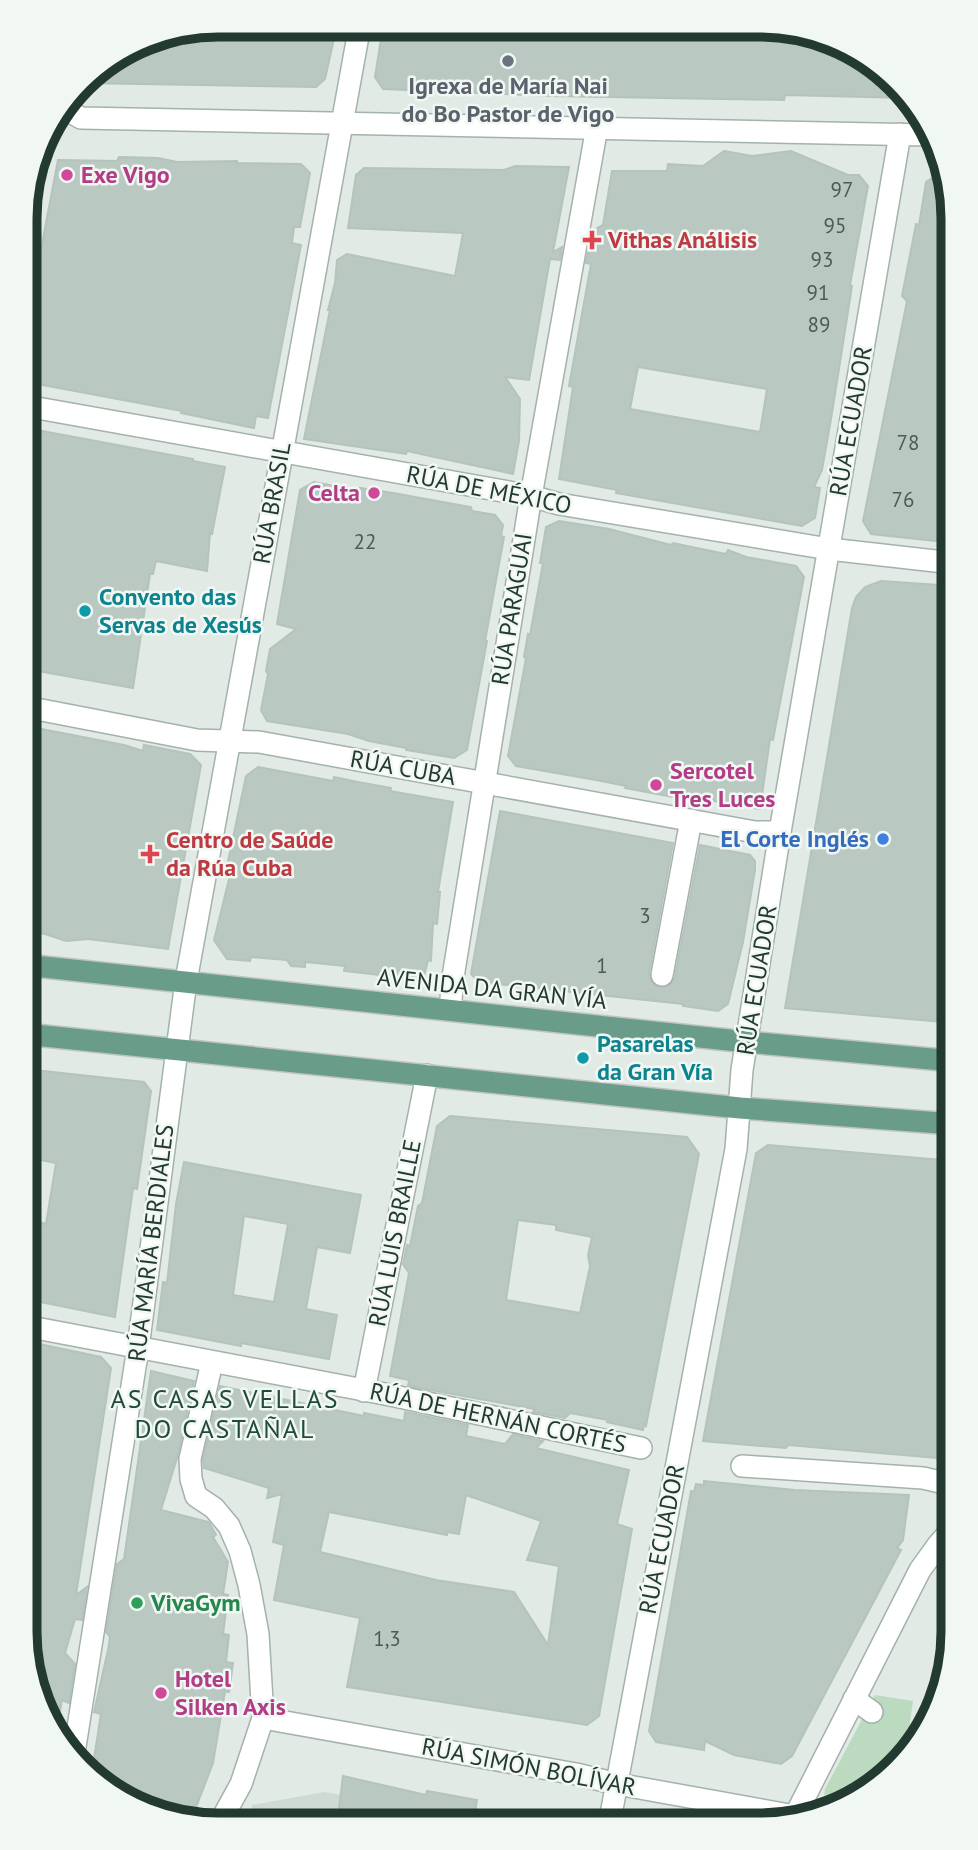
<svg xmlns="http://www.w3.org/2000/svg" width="978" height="1850" font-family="'PT Sans',sans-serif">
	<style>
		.built { fill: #cfdad4 }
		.green { fill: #bbdac0 }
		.building { fill: #b9c8c0; stroke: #b4c3bb; stroke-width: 2; fill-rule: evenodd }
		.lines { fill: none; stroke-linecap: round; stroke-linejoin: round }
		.minor-casing { stroke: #a4b2ab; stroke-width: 24 }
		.major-casing { stroke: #bdc4c1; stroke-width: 24 }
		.minor { stroke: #fff; stroke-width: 21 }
		.major { stroke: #699c89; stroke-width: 21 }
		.worship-dot { fill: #6b7280; stroke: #f1f7f3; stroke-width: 2.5 }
		.hotel-dot { fill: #d1479c; stroke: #f1f7f3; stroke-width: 2.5 }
		.health-dot { fill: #e0444e; stroke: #f1f7f3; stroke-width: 2.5 }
		.culture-dot { fill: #0f9aa8; stroke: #f1f7f3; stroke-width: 2.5 }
		.shop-dot { fill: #3f7fe0; stroke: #f1f7f3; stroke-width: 2.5 }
		.leisure-dot { fill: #2e9e5b; stroke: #f1f7f3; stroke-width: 2.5 }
		.labels { text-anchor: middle; stroke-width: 5; stroke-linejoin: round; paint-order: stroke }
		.number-label { font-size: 21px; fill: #485e54 }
		.worship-label { font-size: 24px; font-weight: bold; fill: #5b616d; stroke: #f1f7f3 }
		.hotel-label { font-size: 24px; font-weight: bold; fill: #b23c85; stroke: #f1f7f3; text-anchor: start }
		.health-label { font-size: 24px; font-weight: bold; fill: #be3a42; stroke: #f1f7f3; text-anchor: start }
		.street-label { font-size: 24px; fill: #233a30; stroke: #f1f7f3 }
		.culture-label { font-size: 24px; font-weight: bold; fill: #0d838f; stroke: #f1f7f3; text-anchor: start }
		.shop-label { font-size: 24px; font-weight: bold; fill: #366cbe; stroke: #f1f7f3; text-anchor: end }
		.leisure-label { font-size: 24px; font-weight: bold; fill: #27864d; stroke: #f1f7f3; text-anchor: start }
		.neighbourhood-label { font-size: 26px; letter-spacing: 2px; fill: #204a3a; stroke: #f1f7f3 }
		.rim { fill: none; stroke: #233a30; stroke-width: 9 }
	</style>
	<rect width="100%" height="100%" fill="#e1eae5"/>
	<!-- built -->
	<path class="built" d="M324 1792 341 1795 337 1824H249L252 1805Z"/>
	<!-- green -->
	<path class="green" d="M875 1695 913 1701 905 1756 822 1815 825 1789Z"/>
	<!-- building -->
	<g class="building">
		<path d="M218 24 337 25 325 79 316 87 82 83 90 73 144 39 163 35 194 40V29Z"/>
		<path d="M383 26 798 28 887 72 905 98 785 95 784 100 551 96 383 89 375 77Z"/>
		<path d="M724 151 752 156 791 151 848 175H859L868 186 850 285 852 286 832 413 822 470 814 487 820 488 815 518 802 526 616 493 617 490 559 479 573 387 569 386 591 264 586 263 592 231 603 225 612 171H667L668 164 703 166ZM638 367 767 389 760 432 630 409Z"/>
		<path d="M119 157 158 158 177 162 237 161V163L301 164 310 173 300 227H294L292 243 301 245 268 418 256 416 254 428 181 413 182 411 26 382V328L58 160 117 161Z"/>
		<path d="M515 166 569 167 553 252 562 247 560 260 550 259 529 380 505 377 520 399 519 441 513 474 407 451 406 454 304 439 330 310H328L335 283 337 260 347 254 455 276 463 233 348 228 356 175 364 168 504 170Z"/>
		<path d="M946 169 954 218 953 543 871 534 863 521 907 301 902 296 916 224 919 225 926 182Z"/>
		<path d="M26 428 193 459V461L225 467 212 534 210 533 207 571 156 561 153 574H150L133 688 26 669V598L31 561 26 560Z"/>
		<path d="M314 482 360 491V488L393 493 471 507 472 511 495 515 503 525 501 536 504 537 485 641H487L467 750 454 758 406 750V748L369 741 348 734 267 721 261 710 268 674 266 671 270 649 296 629 277 624 300 490Z"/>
		<path d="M559 521 609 529 671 545 673 543 726 554 728 550 746 557 796 566 804 577 773 740 770 739 760 809 681 795 678 798 625 788 626 786 596 780 516 766 508 756 526 658 524 657 528 634 530 635 543 563H540L546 527Z"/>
		<path d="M881 581 953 586V1023L785 1008 852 608 856 597 865 587Z"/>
		<path d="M26 726 124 745 143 751 144 745 190 754 201 765 168 949 88 939 66 941 45 934 25 931Z"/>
		<path d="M258 767 333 781 334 777 358 782 391 788 390 791 453 802 438 892H440L437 924 433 923 431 961 428 960 423 980 344 971 345 966 305 962V967L291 966 287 960 251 957 250 961 227 959 214 940 231 871H226L246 776Z"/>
		<path d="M500 811 673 843 649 973 653 984 660 988 671 984 675 977 700 845 750 855 755 861V870L743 942 728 1004 718 1011 683 1006V1004L479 982 471 974Z"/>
		<path d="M25 1069 144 1082 151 1091 137 1189 133 1188 115 1317 25 1299V1219L46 1224 56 1163 25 1157Z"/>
		<path d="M450 1116 687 1137 699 1154 646 1426 644 1425 643 1430 607 1422 608 1420 570 1413 565 1418 533 1412 535 1409 408 1386 409 1380 390 1376 409 1273 403 1264 407 1245 410 1246 418 1206 422 1203 437 1126ZM518 1220 556 1225V1230L592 1237 588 1255 590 1266 580 1313 506 1300Z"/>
		<path d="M768 1145 953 1161V1436L948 1459 788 1445 786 1448 703 1441 756 1153Z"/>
		<path d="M184 1162 361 1195 350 1253 317 1247 306 1309 337 1315 329 1359 241 1343V1346L157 1330 163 1282 167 1283 176 1204ZM244 1216 288 1224 274 1302 233 1295Z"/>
		<path d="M25 1341 101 1357 111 1368 76 1595 87 1587 82 1620 75 1619 65 1653 75 1664 69 1703 62 1700 57 1728 35 1694 24 1632Z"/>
		<path d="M151 1371 194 1381 177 1458 161 1510 209 1522 216 1535 213 1537 228 1562 223 1594 228 1595 223 1634 229 1635 226 1662 233 1663 229 1692 225 1691 213 1763 190 1823 91 1778 101 1714 94 1712 108 1650 110 1637 106 1632 117 1564 124 1559Z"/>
		<path d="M220 1386 364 1416V1413L404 1421 405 1412 468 1425 466 1436 505 1444 513 1434 543 1441 536 1448 629 1470 617 1524 632 1529 599 1716 587 1725 347 1687 360 1618 274 1600 284 1545 273 1542 282 1494 267 1498 269 1488 204 1468 203 1460ZM466 1495 541 1521 527 1560 559 1566 548 1645 514 1592 436 1580 320 1552 329 1512 447 1535V1532L459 1534Z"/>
		<path d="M704 1481 795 1490 909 1495 903 1540 897 1548 901 1550 792 1756 781 1764 734 1755 705 1741 704 1750 656 1742 649 1731 691 1491 694 1492 696 1484 704 1485Z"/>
		<path d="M343 1776 426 1795 427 1791 477 1800 473 1825 337 1824Z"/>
	</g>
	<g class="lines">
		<!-- minor casing -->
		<g class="minor-casing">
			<g id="minor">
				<path d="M63 108 81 118 929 135"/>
				<path d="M26 406 531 496 559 504 829 549 953 563"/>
				<path d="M26 707 197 740 259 742 755 832H780"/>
				<path d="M662 975 691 820"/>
				<path d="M450 1010 453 977 531 496 597 127"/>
				<path d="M25 1326 385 1394 641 1448"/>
				<path d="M212 1362 190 1459 191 1479 196 1496 214 1508 229 1526 240 1551 249 1585 258 1634 263 1718 241 1784 219 1824"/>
				<path d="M364 1391 427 1075"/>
				<path d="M742 1466 923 1478 953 1485"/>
				<path d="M854 1699 872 1712"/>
				<path d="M263 1718 576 1774 617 1784 795 1816"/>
				<path d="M74 1753 138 1348 186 981 360 25"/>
				<path d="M796 1820 795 1816 920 1570 938 1545 953 1528"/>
				<path d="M609 1825 736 1149 742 1070 780 832 900 134"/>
			</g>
		</g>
		<!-- major casing -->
		<g class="major-casing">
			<g id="major">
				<path d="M25 965 747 1042 953 1061"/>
				<path d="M25 1034 740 1108 953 1124"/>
			</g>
		</g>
		<!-- minor -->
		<use href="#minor" class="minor"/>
		<!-- major -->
		<use href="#major" class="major"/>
	</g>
	<!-- markers -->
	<circle class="worship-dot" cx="508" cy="61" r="7"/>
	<g class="hotel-dot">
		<circle cx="67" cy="175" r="7"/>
		<circle cx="374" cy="493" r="7"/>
		<circle cx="656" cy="785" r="7"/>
		<circle cx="161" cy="1693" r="7"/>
	</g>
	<g class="health-dot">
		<path d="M588.5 229.5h7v7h7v7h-7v7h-7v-7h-7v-7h7z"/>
		<path d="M146.5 843.5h7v7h7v7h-7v7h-7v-7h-7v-7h7z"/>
	</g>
	<g class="culture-dot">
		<circle cx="85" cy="611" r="7"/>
		<circle cx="583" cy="1058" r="7"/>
	</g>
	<circle class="shop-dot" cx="883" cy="839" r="7"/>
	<circle class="leisure-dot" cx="137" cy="1603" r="7"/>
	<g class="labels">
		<!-- number labels -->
		<g class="number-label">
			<text x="842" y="197">97</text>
			<text x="835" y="233">95</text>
			<text x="822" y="267">93</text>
			<text x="818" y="300">91</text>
			<text x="819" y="332">89</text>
			<text x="908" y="450">78</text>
			<text x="903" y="507">76</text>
			<text x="365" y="549">22</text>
			<text x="645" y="923">3</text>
			<text x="602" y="973">1</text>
			<text x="387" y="1646">1,3</text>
		</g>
		<!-- worship labels -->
		<g class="worship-label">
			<text x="508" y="94">Igrexa de María Nai<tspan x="508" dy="28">do Bo Pastor de Vigo</tspan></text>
		</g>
		<!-- hotel labels -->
		<g class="hotel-label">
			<text x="81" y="183">Exe Vigo</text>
			<text x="360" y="501" text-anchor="end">Celta</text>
			<text x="670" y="779">Sercotel<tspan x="670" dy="28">Tres Luces</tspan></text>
			<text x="175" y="1687">Hotel<tspan x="175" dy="28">Silken Axis</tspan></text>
		</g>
		<!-- health labels -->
		<g class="health-label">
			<text x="608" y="248">Vithas Análisis</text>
			<text x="166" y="848">Centro de Saúde<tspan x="166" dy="28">da Rúa Cuba</tspan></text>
		</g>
		<!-- street labels -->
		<g class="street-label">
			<text transform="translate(851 421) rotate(-80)" y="8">RÚA ECUADOR</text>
			<text transform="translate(489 490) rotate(11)" y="8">RÚA DE MÉXICO</text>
			<text transform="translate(272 503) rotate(-80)" y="8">RÚA BRASIL</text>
			<text transform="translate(512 609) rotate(-81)" y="8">RÚA PARAGUAI</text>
			<text transform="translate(403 768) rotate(10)" y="8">RÚA CUBA</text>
			<text transform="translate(757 980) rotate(-81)" y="8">RÚA ECUADOR</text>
			<text transform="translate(492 989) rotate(6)" y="8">AVENIDA DA GRAN VÍA</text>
			<text transform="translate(395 1233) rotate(-79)" y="8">RÚA LUIS BRAILLE</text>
			<text transform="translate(151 1243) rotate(-83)" y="8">RÚA MARÍA BERDIALES</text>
			<text transform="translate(498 1418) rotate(12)" y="8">RÚA DE HERNÁN CORTÉS</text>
			<text transform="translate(662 1539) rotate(-79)" y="8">RÚA ECUADOR</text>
			<text transform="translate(529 1767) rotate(11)" y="8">RÚA SIMÓN BOLÍVAR</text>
		</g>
		<!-- culture labels -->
		<g class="culture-label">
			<text x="99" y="605">Convento das<tspan x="99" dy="28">Servas de Xesús</tspan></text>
			<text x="597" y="1052">Pasarelas<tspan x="597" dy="28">da Gran Vía</tspan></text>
		</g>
		<!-- shop labels -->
		<g class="shop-label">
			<text x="869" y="847">El Corte Inglés</text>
		</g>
		<!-- leisure labels -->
		<g class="leisure-label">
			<text x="151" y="1611">VivaGym</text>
		</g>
		<!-- neighbourhood labels -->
		<g class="neighbourhood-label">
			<text x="225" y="1408">AS CASAS VELLAS<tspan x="225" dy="30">DO CASTAÑAL</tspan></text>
		</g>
	</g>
	<!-- crop -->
	<path d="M0 0H978V1850H0ZM218 37H760A181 181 0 0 1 941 218V1632A181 181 0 0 1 760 1813H218A181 181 0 0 1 37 1632V218A181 181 0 0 1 218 37Z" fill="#f1f7f3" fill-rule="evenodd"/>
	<path class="rim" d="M218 37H760A181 181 0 0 1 941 218V1632A181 181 0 0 1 760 1813H218A181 181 0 0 1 37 1632V218A181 181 0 0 1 218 37Z"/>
</svg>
